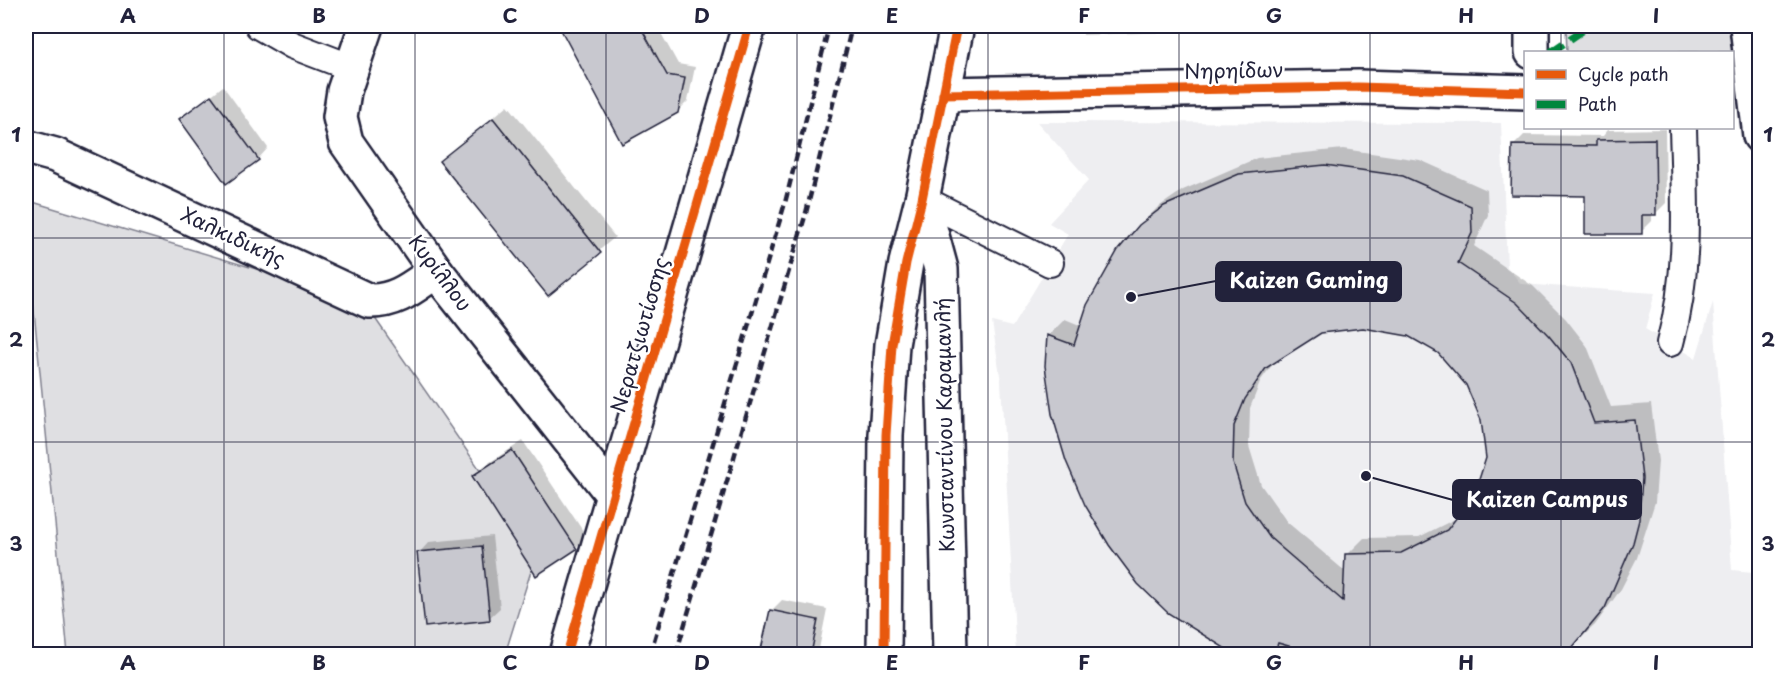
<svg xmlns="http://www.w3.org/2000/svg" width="1785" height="680" font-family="'Playpen Sans',sans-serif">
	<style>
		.built { fill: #eeeef1 }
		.green { fill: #dfdfe2; stroke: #80808e; stroke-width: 1.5 }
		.shadow { fill: #0003; fill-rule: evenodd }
		.building { fill: #c8c8cf; stroke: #22223b; stroke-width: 1.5; fill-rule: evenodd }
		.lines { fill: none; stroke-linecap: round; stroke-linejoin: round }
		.service-casing { stroke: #22223b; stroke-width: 30 }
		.minor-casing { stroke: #22223b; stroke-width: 38 }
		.tertiary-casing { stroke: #22223b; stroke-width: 38 }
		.service { stroke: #fff; stroke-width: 26 }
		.minor { stroke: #fff; stroke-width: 33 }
		.tertiary { stroke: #fff; stroke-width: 33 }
		.rail { stroke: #22223b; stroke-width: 4.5; stroke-dasharray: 9 4.5; stroke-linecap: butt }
		.quiet { stroke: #00873e; stroke-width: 8; stroke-dasharray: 15 8; stroke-linecap: butt }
		.cycleway-casing { stroke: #fff; stroke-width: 13 }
		.cycleway { stroke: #e8590c; stroke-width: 9 }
		.grid { fill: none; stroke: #22223b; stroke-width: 1.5; stroke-opacity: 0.55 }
		.labels { text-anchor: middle; stroke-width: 5; stroke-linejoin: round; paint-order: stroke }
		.street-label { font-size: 20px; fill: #22223b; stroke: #fff }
		.leader { fill: none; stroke: #22223b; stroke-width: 2 }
		.callout-dot { fill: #22223b; stroke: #fff; stroke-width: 2 }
		.callout { fill: #22223b; stroke: #22223b; stroke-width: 2 }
		.callout-label { font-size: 21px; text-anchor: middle; font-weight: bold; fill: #fff }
		.neatline { fill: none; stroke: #22223b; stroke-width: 2 }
		.grid-label { font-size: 20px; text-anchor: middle; font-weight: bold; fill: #22223b }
	</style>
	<rect width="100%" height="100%" fill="#fff"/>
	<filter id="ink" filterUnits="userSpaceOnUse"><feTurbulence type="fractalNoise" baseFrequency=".0167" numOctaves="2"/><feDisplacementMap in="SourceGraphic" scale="12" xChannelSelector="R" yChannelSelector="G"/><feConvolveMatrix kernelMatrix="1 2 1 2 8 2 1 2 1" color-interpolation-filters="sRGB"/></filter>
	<g filter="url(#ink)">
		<!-- built -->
		<path class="built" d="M1037 122 1501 123 1507 267 1521 284 1655 293 1645 329 1696 358 1713 302 1732 570 1753 572 1759 654H1016L1001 382 992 322 1012 327 1068 234 1049 223 1089 180Z"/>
		<!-- green -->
		<g class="green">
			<path d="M1566 26H1738L1744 70 1733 69 1732 52H1567Z"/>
			<path d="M26 200 363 301 537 552 505 654H68L26 231Z"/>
		</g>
		<!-- shadow -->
		<g class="shadow">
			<path d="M561 26H657L678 64 695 67 688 101 677 112 623 142Z"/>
			<path d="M1083 26H1207L1202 31 1083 35Z"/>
			<path d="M223 86 268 148 258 159 181 119Z"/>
			<path d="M508 105 615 237 548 294 441 161Z"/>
			<path d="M1665 129 1666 203 1656 213H1652V221L1641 232 1513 146 1524 135 1603 136 1608 130Z"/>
			<path d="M1343 149 1420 160 1487 190 1488 215 1474 246 1533 286 1566 319 1587 346 1611 407 1651 404 1658 461 1655 502 1637 558 1621 589 1595 625 1564 654H1323L1288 644 1283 654H1241L1210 640 1169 612 1048 336 1065 319 1082 326 1140 226 1157 208 1183 190 1257 158ZM1363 327 1409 334 1439 352 1468 385 1483 420 1488 458 1475 495 1459 517 1419 537 1364 538 1347 555 1346 572 1287 522 1261 485 1249 446 1250 408 1261 380 1275 361 1320 332Z"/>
			<path d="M523 441 587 537 576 547 474 476 484 466Z"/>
			<path d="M492 536 500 608 489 618 419 553 429 542Z"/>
			<path d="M782 600 827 609 818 654H762L771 611Z"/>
		</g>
		<!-- building -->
		<g class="building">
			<path d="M559 26H640L667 75 685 78 678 113 622 144Z"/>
			<path d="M211 95 259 160 226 184 179 119Z"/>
			<path d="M493 118 601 253 548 296 439 161Z"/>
			<path d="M1655 139 1656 215H1642V234H1585V196L1511 195 1512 145 1596 146V140Z"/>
			<path d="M1325 165 1403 176 1471 206 1472 233 1458 263 1517 303 1549 336 1571 363 1594 423 1635 420 1642 478 1639 520 1633 543 1605 608 1567 654H1317L1278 643 1274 654H1234L1168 613 1138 584 1109 545 1085 505 1066 461 1052 414 1045 366 1047 335 1074 345 1087 305 1118 250 1139 225 1164 206 1239 174ZM1363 328 1408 336 1438 353 1466 385 1481 420 1486 458 1474 495 1447 530 1401 553 1345 554 1343 601 1270 538 1245 502 1233 463 1234 426 1245 399 1266 368 1321 333Z"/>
			<path d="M512 450 577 549 536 576 472 476Z"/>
			<path d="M482 546 490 620 425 627 417 552Z"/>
			<path d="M770 610 818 620 811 654H760Z"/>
		</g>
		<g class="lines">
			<!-- service casing -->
			<g class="service-casing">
				<g id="service">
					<path d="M259 26 292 45 352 68"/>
					<path d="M922 199 1050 263"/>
					<path d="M1670 343C1690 272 1685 201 1683 128"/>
				</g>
			</g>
			<!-- minor casing -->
			<g class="minor-casing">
				<g id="minor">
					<path d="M366 26 344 91 340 117 346 142 436 271 613 495"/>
					<path d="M1532 26V52"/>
					<path d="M1747 26 1760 136"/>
					<path d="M943 94 1358 87 1526 92"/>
					<path d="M26 147 55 155 369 301C397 302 414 286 436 271"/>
					<path d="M922 199 941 269 950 654"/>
					<path d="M567 654 749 26"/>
				</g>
			</g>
			<!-- tertiary casing -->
			<g class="tertiary-casing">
				<path id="tertiary" d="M884 654 886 435 892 345 906 263 922 199 957 26"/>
			</g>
			<!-- service -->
			<use href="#service" class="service"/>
			<!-- minor -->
			<use href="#minor" class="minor"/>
			<!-- tertiary -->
			<use href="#tertiary" class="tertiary"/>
			<!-- rail -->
			<g class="rail">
				<path d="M650 654 785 203 829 26"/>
				<path d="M676 654 806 213 852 26"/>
			</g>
			<!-- quiet -->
			<path class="quiet" d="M1551 52 1589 26"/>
			<!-- cycleway casing -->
			<g class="cycleway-casing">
				<g id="cycleway">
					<path d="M943 94 1358 87 1526 92"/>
					<path d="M567 654 749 26"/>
					<path d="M884 654 886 435 892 345 906 263 922 199 957 26"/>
				</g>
			</g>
			<!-- cycleway -->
			<use href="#cycleway" class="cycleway"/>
		</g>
	</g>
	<!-- grid -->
	<path class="grid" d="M224 26V654M415 26V654M606 26V654M797 26V654M988 26V654M1179 26V654M1370 26V654M1561 26V52M1561 128V654M26 238H1760M26 442H1760"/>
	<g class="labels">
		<!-- street labels -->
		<g class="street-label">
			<text transform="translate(1234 71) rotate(-1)" y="7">Νηρηίδων</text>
			<text transform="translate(233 237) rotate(25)" y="7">Χαλκιδικής</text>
			<text transform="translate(440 273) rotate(53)" y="7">Κυρίλλου</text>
			<text transform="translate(640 335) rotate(-74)" y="7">Νερατζιωτίσσης</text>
			<text transform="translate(945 425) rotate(-91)" y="7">Κωνσταντίνου Καραμανλή</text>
		</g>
	</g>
	<!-- callouts -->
	<path class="leader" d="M1131 297L1216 281M1366 476L1453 500"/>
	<g class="callout-dot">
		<circle cx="1131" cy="297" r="6"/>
		<circle cx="1366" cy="476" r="6"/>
	</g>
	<g class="callout">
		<rect x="1216" y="262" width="185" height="39" rx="6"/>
		<rect x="1453" y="480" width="188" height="39" rx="6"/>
	</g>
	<g class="callout-label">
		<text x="1309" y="288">Kaizen Gaming</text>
		<text x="1547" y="507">Kaizen Campus</text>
	</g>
	<!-- margin -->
	<rect width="1785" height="680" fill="none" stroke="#fff" stroke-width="66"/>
	<!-- legend -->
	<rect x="1524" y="51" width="210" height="78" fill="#ffffff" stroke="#a7a7b1" stroke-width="1.5"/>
	<rect x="1536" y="70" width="30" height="9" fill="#e8590c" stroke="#a7a7b1" stroke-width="1.5"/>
	<text x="1578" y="81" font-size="18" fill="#22223b">Cycle path</text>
	<rect x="1536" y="100" width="30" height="9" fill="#00873e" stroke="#a7a7b1" stroke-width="1.5"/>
	<text x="1578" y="111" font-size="18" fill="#22223b">Path</text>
	<rect x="33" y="33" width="1719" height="614" class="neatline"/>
	<g class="grid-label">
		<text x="128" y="23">A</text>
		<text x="319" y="23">B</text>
		<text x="510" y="23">C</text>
		<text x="702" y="23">D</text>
		<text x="892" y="23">E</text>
		<text x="1084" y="23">F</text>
		<text x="1274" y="23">G</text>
		<text x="1466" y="23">H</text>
		<text x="1656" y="23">I</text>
		<text x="16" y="142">1</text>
		<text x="1768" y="142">1</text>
		<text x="16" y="347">2</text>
		<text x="1768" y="347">2</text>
		<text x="16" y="551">3</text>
		<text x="1768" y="551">3</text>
		<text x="128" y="670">A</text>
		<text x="319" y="670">B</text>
		<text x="510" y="670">C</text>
		<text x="702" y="670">D</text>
		<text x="892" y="670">E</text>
		<text x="1084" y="670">F</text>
		<text x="1274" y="670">G</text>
		<text x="1466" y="670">H</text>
		<text x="1656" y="670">I</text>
	</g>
</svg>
